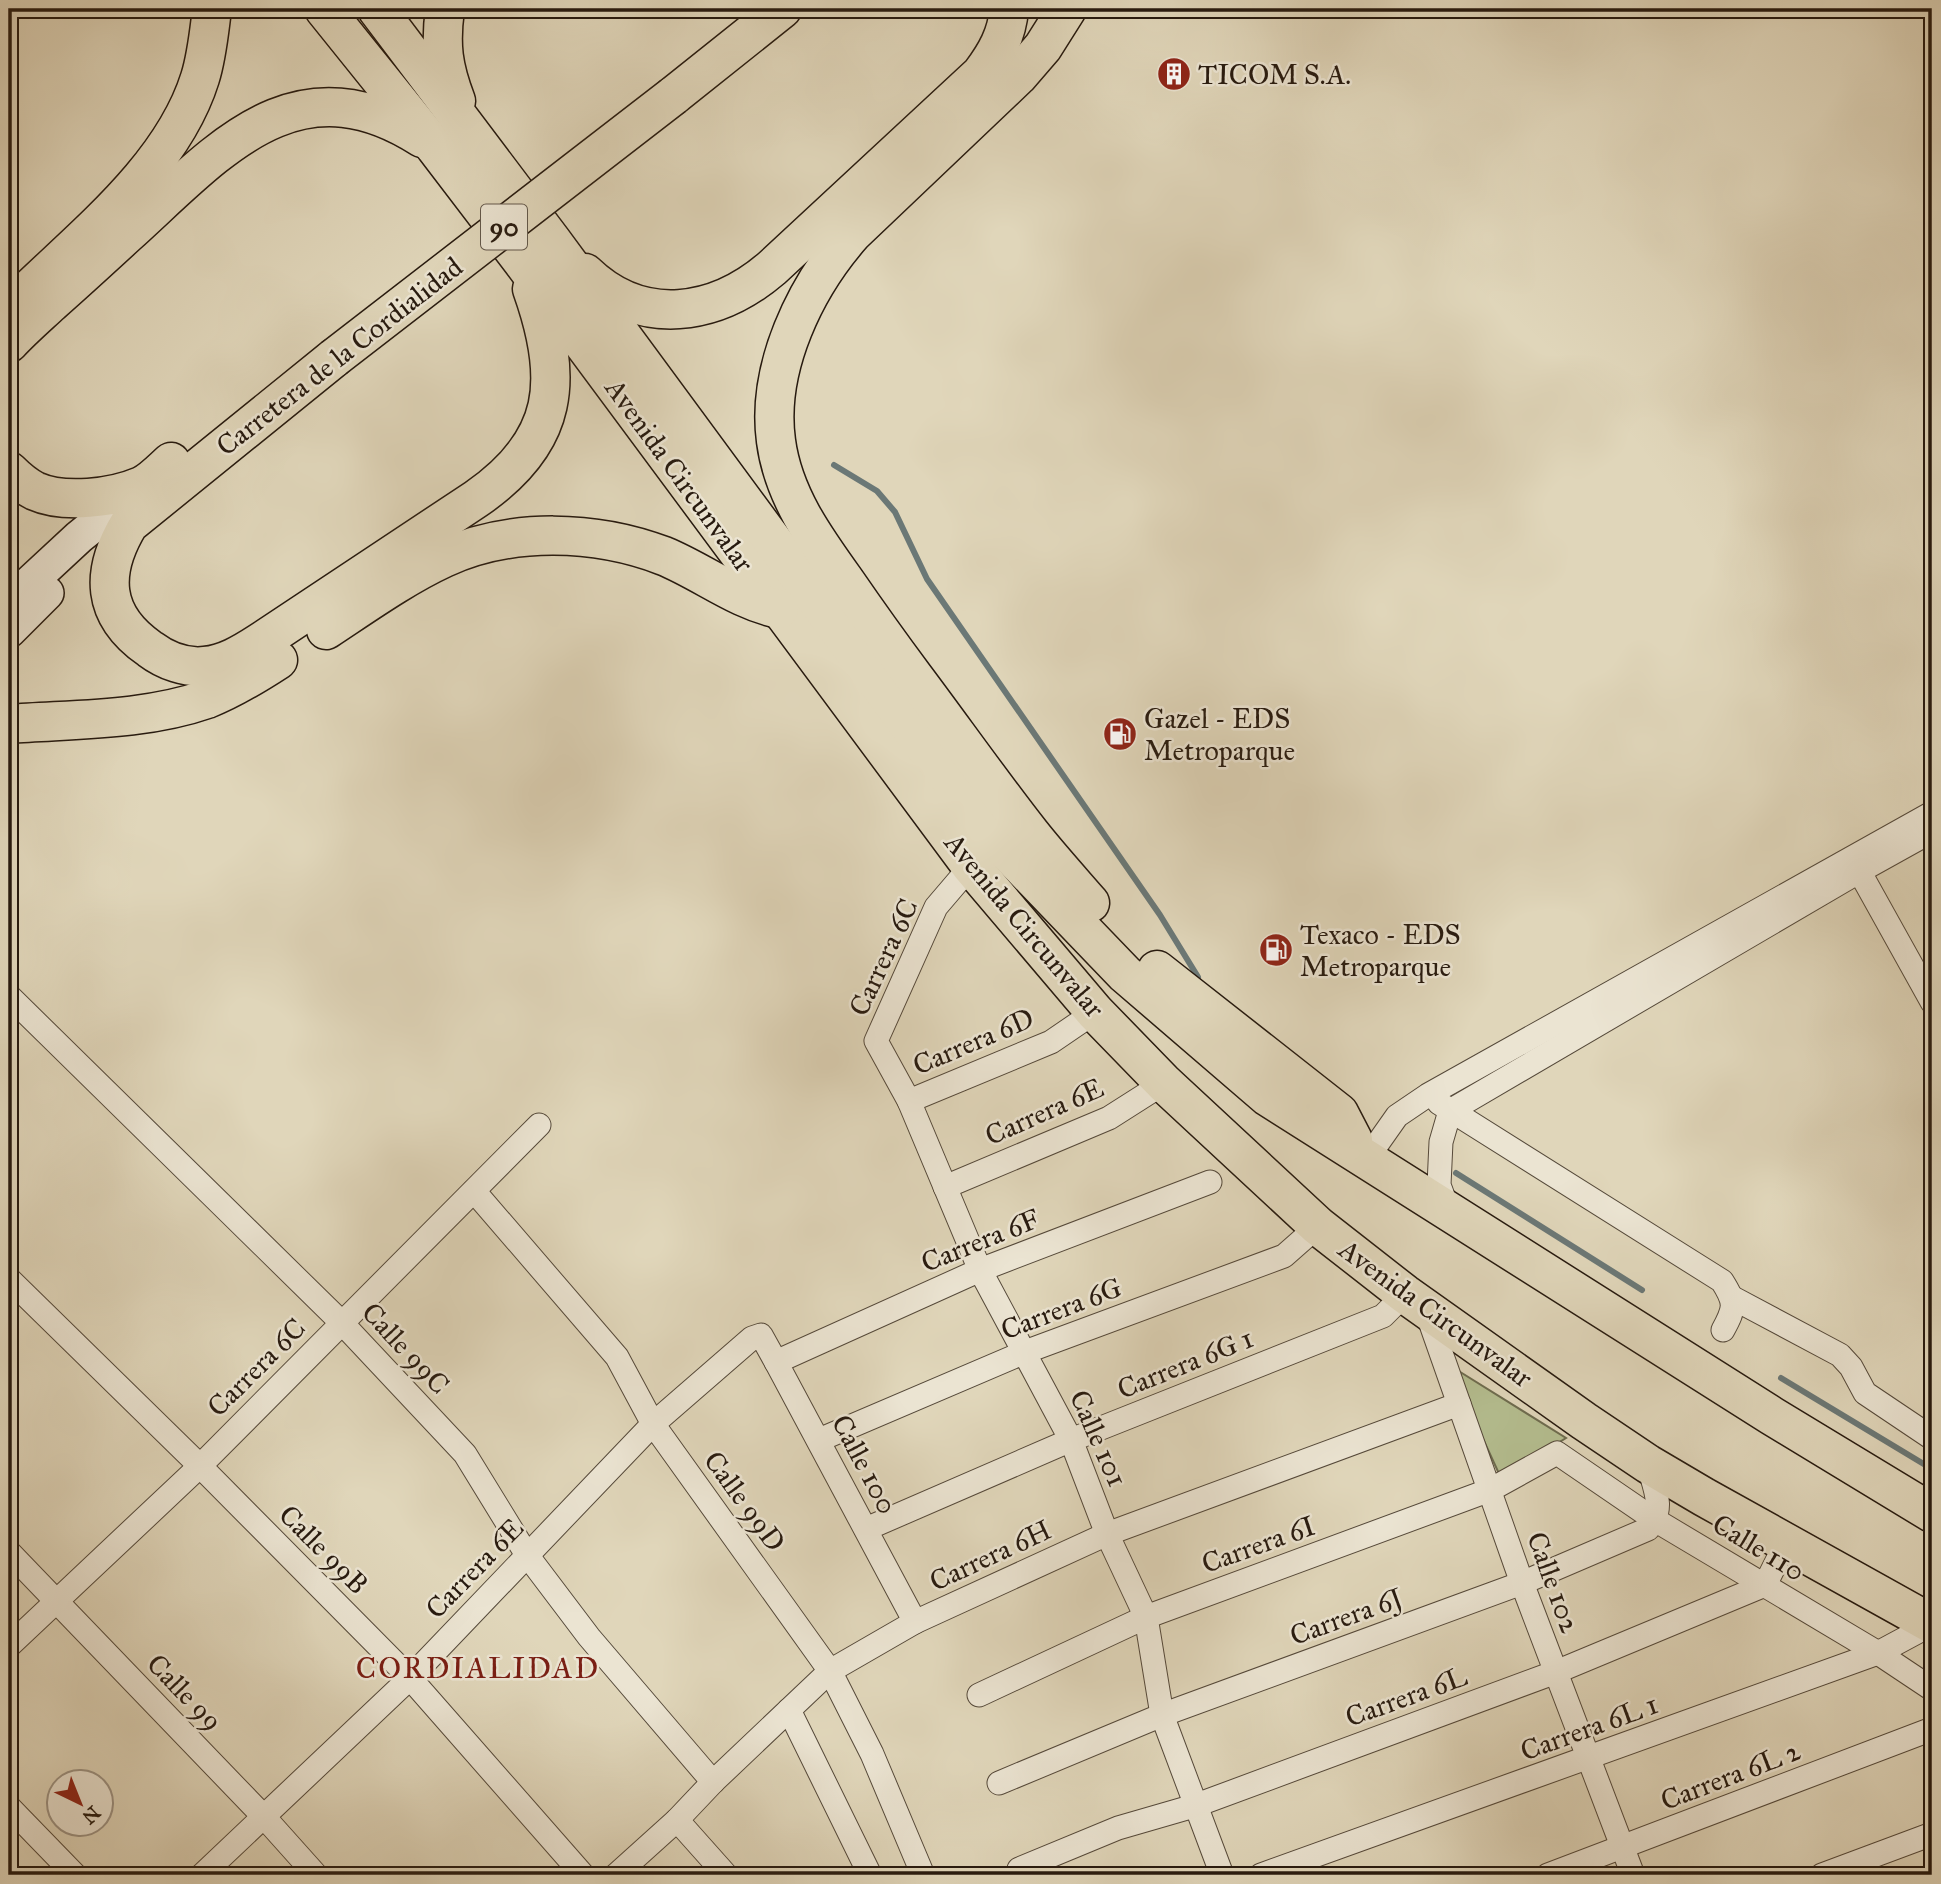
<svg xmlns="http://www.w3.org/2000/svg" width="1941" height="1884" font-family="'IM FELL Great Primer',serif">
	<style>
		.green { fill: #b4bd8f; stroke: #6e6c4f; stroke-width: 2 }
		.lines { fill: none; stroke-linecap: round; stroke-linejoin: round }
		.stream { stroke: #6b7876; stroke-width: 6 }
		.street-casing { stroke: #55493a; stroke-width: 25 }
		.secondary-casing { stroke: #271a0f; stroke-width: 36 }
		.highway-casing { stroke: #271a0f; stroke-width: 41 }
		.street { stroke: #ebe4d2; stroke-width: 23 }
		.secondary { stroke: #ebe4d2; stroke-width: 33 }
		.highway { stroke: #e0d6ba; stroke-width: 38 }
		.highway-bridge-casing { stroke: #271a0f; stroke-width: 41; stroke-linecap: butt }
		.highway-bridge { stroke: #e0d6ba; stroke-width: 38 }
		.labels { text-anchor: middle; stroke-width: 5; stroke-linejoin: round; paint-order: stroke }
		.shield { fill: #ebe4d2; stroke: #62574a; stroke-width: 2 }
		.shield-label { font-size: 26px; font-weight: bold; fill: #271a0f }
		.poi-label { font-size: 28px; fill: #271a0f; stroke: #ebe4d2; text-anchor: start }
		.street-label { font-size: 28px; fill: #271a0f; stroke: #ebe4d2 }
		.neighbourhood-label { font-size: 30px; letter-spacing: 2px; fill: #7a1f14; stroke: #ebe4d2 }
	</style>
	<rect width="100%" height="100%" fill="#e0d6ba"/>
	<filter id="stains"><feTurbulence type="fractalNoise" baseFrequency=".00286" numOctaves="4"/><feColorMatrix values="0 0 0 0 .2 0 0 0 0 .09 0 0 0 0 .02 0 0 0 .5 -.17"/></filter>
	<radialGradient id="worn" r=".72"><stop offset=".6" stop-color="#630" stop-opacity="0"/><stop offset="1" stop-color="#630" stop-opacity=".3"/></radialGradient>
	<!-- green -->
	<path class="green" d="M1449 1365 1566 1438 1501 1478Z"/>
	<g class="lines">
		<!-- stream -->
		<g class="stream">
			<path d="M834 465 877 491 895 512 927 579 1160 915 1198 977"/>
			<path d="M1456 1173 1642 1290"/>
			<path d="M1781 1378 1932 1469"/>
		</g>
		<!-- street casing -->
		<g class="street-casing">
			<g id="street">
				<path d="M1853 860 1932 1002"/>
				<path d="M971 866 936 907 876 1041 909 1101 980 1270 1071 1440 1107 1534 1146 1617 1162 1715 1222 1875"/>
				<path d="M9 996 342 1323 465 1454 527 1555 589 1637 713 1782"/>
				<path d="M909 1101 1051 1042 1095 1012"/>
				<path d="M1439 1103 1722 1281C1736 1303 1735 1308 1723 1330"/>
				<path d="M1366 1160 1397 1116 1428 1095 1932 813"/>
				<path d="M945 1187 1109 1118 1164 1083"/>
				<path d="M474 1191 617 1357 653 1424 830 1671 872 1754 923 1875"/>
				<path d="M1449 1212 1439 1185 1441 1142 1450 1111 1860 871 1932 831"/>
				<path d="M9 1279 200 1466 410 1678 583 1875"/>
				<path d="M1733 1298 1840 1355 1851 1367 1865 1393 1932 1438"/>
				<path d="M1427 1313 1522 1583 1633 1875"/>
				<path d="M776 1362 980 1270 1210 1182"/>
				<path d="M819 1440 1025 1352 1284 1256 1318 1226"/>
				<path d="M866 1529 1071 1440 1383 1316 1405 1294"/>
				<path d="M9 1552 265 1818 316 1875"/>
				<path d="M9 1646 200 1466 539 1125"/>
				<path d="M979 1695 1146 1617 1490 1490 1557 1453 1655 1520 1878 1653 1932 1689"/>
				<path d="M789 1710 870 1875"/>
				<path d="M999 1783 1162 1715 1522 1583 1648 1529C1666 1509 1654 1487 1648 1464"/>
				<path d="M9 1807 75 1875"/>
				<path d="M677 1820 726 1875"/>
				<path d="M1019 1869 1118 1828 1194 1806 1556 1672 1765 1585 1786 1543"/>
				<path d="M202 1875 410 1678 653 1424 752 1338 761 1335 776 1362 915 1622"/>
				<path d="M616 1875 677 1820 713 1782 830 1671 915 1622 1107 1534 1459 1404"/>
				<path d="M1261 1875 1878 1653 1932 1624"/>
				<path d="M1548 1875 1932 1729"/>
				<path d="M1822 1875 1932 1834"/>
			</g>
		</g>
		<!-- secondary casing -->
		<g class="secondary-casing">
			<g id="secondary">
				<path d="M9 602 79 537 141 487"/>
				<path d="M9 631 47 593"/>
			</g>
		</g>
		<!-- highway casing -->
		<g class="highway-casing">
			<g id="highway">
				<path d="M324 9 435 147 522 261 971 866 1095 1012 1164 1083 1318 1226 1405 1294 1584 1421 1648 1464 1704 1497 1932 1624"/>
				<path d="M377 9 552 241 913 731 998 842 1125 974 1268 1097 1772 1416 1932 1513"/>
				<path d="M445 9C440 45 443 67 456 101"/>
				<path d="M1067 9 1043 47 1018 76 853 233C805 287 766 368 776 441 783 495 815 539 846 582 868 614 891 646 914 677 953 729 991 783 1031 834 1050 858 1070 880 1090 903"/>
				<path d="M673 96 782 9"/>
				<path d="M585 273C642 328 716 316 772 268L981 74C996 54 1007 35 1009 9"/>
				<path d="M17 301C82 237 172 168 200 78 207 56 209 32 212 9"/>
				<path d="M9 343C22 329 37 316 51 303 76 281 101 258 126 235 216 154 294 56 422 138"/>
				<path d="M334 358 129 524C100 572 101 615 150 649 166 661 186 668 205 666 225 664 242 654 259 643L476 499C560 441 564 379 532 289"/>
				<path d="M9 471C17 479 25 486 35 491 64 504 113 498 141 486 152 481 162 470 171 462"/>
				<path d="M326 630C364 605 403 577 444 558 511 527 596 530 664 556 703 572 737 600 779 609"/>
				<path d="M9 724C74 719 144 721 207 699 232 689 255 675 278 660"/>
				<path d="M1157 970 1339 1113 1353 1140"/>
			</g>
		</g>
		<!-- street -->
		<use href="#street" class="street"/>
		<!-- secondary -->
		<use href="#secondary" class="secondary"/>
		<!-- highway -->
		<use href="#highway" class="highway"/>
		<!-- highway-bridge casing -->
		<g class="highway-bridge-casing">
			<path id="highway-bridge" d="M334 358 673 96"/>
		</g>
		<!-- highway-bridge -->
		<use href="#highway-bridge" class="highway-bridge"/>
	</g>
	<!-- icons -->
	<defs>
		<g id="building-disc" transform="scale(1.75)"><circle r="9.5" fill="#8f2418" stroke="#ebe4d2"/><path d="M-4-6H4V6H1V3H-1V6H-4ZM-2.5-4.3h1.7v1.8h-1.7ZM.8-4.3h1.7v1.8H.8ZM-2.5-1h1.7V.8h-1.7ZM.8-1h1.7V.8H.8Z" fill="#fff"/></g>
		<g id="fuel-disc" transform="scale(1.75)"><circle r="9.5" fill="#8f2418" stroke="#ebe4d2"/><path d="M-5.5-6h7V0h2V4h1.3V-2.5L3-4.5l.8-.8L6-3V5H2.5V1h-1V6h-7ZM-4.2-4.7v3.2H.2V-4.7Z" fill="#fff"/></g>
	</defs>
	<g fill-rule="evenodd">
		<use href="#building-disc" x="1174" y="74"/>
		<use href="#fuel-disc" x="1120" y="734"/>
		<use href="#fuel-disc" x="1276" y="950"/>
	</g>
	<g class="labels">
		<!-- shield labels -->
		<rect class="shield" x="481" y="204.5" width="46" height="45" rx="5"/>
		<g class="shield-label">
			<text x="504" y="236">90</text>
		</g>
		<!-- poi labels -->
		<g class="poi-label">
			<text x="1198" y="84">TICOM S.A.</text>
			<text x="1144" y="728">Gazel - EDS<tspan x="1144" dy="32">Metroparque</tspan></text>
			<text x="1300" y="944">Texaco - EDS<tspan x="1300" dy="32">Metroparque</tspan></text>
		</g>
		<!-- street labels -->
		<g class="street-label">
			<text transform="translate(339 356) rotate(-38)" y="10">Carretera de la Cordialidad</text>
			<text transform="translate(680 475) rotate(54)" y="10">Avenida Circunvalar</text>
			<text transform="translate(1025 925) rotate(50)" y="10">Avenida Circunvalar</text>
			<text transform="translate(883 957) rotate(-65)" y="10">Carrera 6C</text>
			<text transform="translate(973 1041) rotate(-23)" y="10">Carrera 6D</text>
			<text transform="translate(1044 1111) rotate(-24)" y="10">Carrera 6E</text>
			<text transform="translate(980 1240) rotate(-22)" y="10">Carrera 6F</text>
			<text transform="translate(1061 1308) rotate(-21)" y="10">Carrera 6G</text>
			<text transform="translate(1436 1313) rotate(36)" y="10">Avenida Circunvalar</text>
			<text transform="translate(406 1348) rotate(47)" y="10">Calle 99C</text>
			<text transform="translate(1185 1363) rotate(-22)" y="10">Carrera 6G 1</text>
			<text transform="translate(256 1367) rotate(-45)" y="10">Carrera 6C</text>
			<text transform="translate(1099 1438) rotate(66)" y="10">Calle 101</text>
			<text transform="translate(865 1464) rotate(62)" y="10">Calle 100</text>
			<text transform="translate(745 1501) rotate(54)" y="10">Calle 99D</text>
			<text transform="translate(1258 1544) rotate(-20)" y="10">Carrera 6I</text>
			<text transform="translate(1759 1547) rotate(31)" y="10">Calle 110</text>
			<text transform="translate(324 1549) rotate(45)" y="10">Calle 99B</text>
			<text transform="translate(990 1555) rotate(-25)" y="10">Carrera 6H</text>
			<text transform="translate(474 1568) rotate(-46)" y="10">Carrera 6E</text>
			<text transform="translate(1554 1582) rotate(70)" y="10">Calle 102</text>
			<text transform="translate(1346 1616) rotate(-20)" y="10">Carrera 6J</text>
			<text transform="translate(185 1692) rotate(46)" y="10">Calle 99</text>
			<text transform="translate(1406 1696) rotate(-20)" y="10">Carrera 6L</text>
			<text transform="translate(1589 1727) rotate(-20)" y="10">Carrera 6L 1</text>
			<text transform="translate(1730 1775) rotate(-21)" y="10">Carrera 6L 2</text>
		</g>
		<!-- neighbourhood labels -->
		<g class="neighbourhood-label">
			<text x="478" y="1678">CORDIALIDAD</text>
		</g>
	</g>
	<!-- margin -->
	<rect width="1941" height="1884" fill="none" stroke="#e0d6ba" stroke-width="35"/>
	<rect x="10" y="10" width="1920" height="1863" fill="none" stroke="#271a0f" stroke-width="3.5"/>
	<rect x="18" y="18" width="1906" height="1849" fill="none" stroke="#271a0f" stroke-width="2"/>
	<!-- north arrow -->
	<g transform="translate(80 1803) rotate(137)"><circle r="33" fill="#ebe4d2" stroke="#9d9384" stroke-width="2"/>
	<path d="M0-5L12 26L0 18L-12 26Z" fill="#8f2418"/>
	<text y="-10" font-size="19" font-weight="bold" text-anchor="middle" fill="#271a0f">N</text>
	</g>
	<rect width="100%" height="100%" filter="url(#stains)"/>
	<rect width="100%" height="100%" fill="url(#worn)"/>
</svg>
